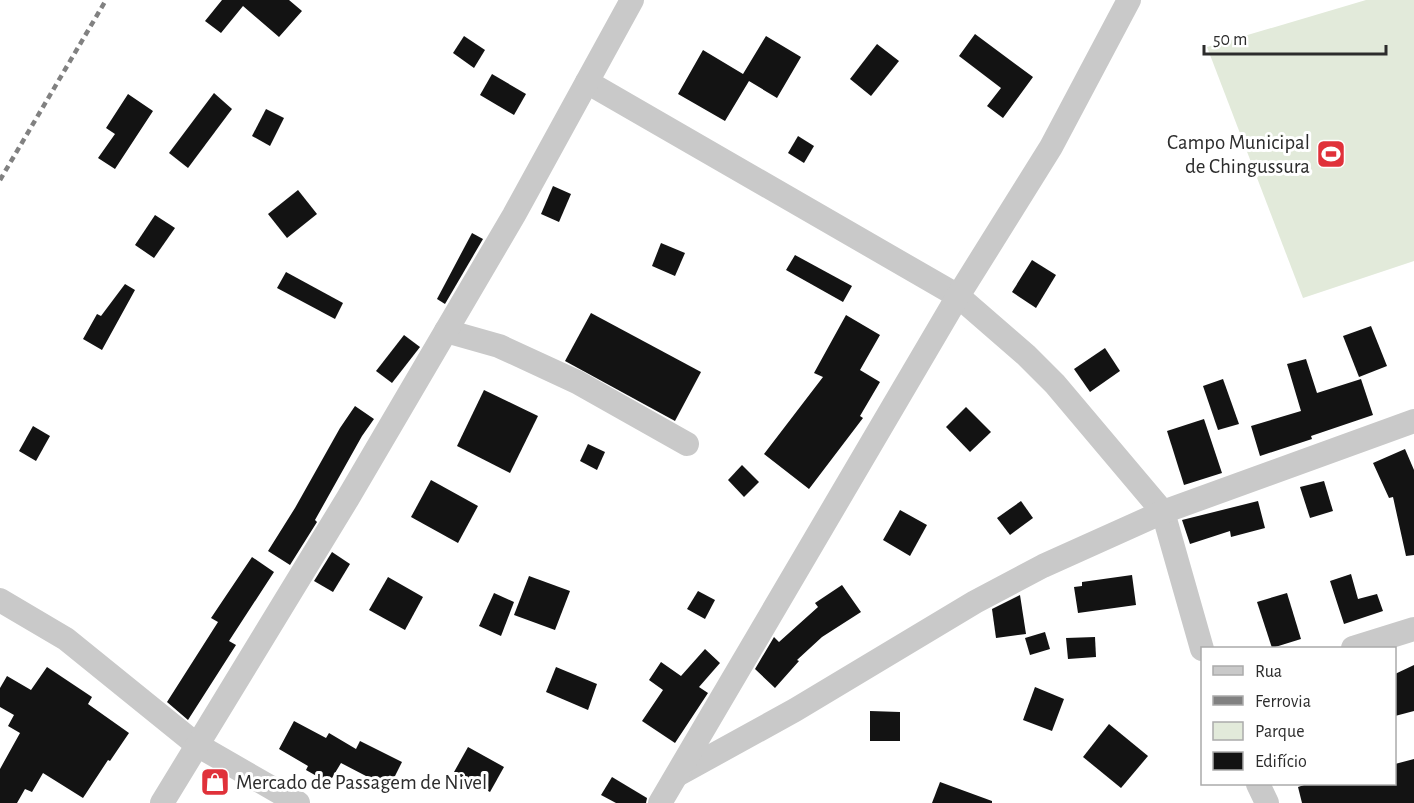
<svg xmlns="http://www.w3.org/2000/svg" width="1414" height="803" font-family="'Alegreya Sans',sans-serif">
	<style>
		.green { fill: #e2eada }
		.building { fill: #131313 }
		.lines { fill: none; stroke-linecap: round; stroke-linejoin: round }
		.minor { stroke: #c9c9c9; stroke-width: 24 }
		.rail { stroke: #818181; stroke-width: 4.5; stroke-dasharray: 6 4.5; stroke-linecap: butt }
		.labels { text-anchor: middle; stroke-width: 6; stroke-linejoin: round; paint-order: stroke }
		.poi-label { font-size: 21px; fill: #2c2c2c; stroke: #fff; text-anchor: end }
	</style>
	<rect width="100%" height="100%" fill="#fff"/>
	<!-- green -->
	<path class="green" d="M1366 0H1414V261L1303 298 1207 47Z"/>
	<!-- building -->
	<g class="building">
		<path d="M222 0H289L302 11 279 37 243 6 221 33 205 21Z"/>
		<path d="M975 34 1033 77 1003 118 987 106 1001 88 959 56Z"/>
		<path d="M464 36 485 50 474 68 453 53Z"/>
		<path d="M766 36 801 57 777 98 749 81 725 121 678 94 703 50 743 74Z"/>
		<path d="M877 44 899 61 871 96 850 79Z"/>
		<path d="M492 74 526 94 514 115 480 95Z"/>
		<path d="M214 93 232 109 188 168 169 153Z"/>
		<path d="M128 94 153 111 115 169 98 158 115 134 106 128Z"/>
		<path d="M266 109 284 118 270 146 252 136Z"/>
		<path d="M798 136 814 146 804 163 788 153Z"/>
		<path d="M553 186 571 194 559 222 541 214Z"/>
		<path d="M298 190 317 214 287 238 268 214Z"/>
		<path d="M155 215 175 228 154 258 135 245Z"/>
		<path d="M472 233 483 239 445 304 437 299Z"/>
		<path d="M661 243 685 253 675 276 652 266Z"/>
		<path d="M795 255 852 286 843 302 786 270Z"/>
		<path d="M1032 260 1056 275 1036 308 1012 292Z"/>
		<path d="M286 272 343 303 335 319 277 288Z"/>
		<path d="M125 284 135 290 102 350 83 339 97 314 101 316Z"/>
		<path d="M591 313 701 372 675 421 565 361Z"/>
		<path d="M846 315 880 335 860 370 880 382 860 416 863 418 809 489 764 454 823 377 814 373Z"/>
		<path d="M1371 326 1387 366 1359 377 1343 336Z"/>
		<path d="M404 335 420 347 392 383 376 371Z"/>
		<path d="M1105 348 1120 371 1090 392 1074 369Z"/>
		<path d="M1306 359 1317 393 1361 379 1373 415 1311 436 1312 439 1260 456 1251 426 1301 411 1287 364Z"/>
		<path d="M1223 379 1239 424 1218 430 1203 386Z"/>
		<path d="M484 390 538 416 510 473 457 446Z"/>
		<path d="M355 406 374 419 362 436 315 520 317 522 290 565 268 551 295 508 340 428Z"/>
		<path d="M966 407 991 432 970 452 946 427Z"/>
		<path d="M1204 419 1222 473 1184 485 1167 431Z"/>
		<path d="M33 426 50 436 36 461 19 451Z"/>
		<path d="M588 444 605 452 597 470 580 461Z"/>
		<path d="M1405 449 1414 470V555L1406 556 1393 497 1389 498 1373 463Z"/>
		<path d="M742 465 759 482 744 497 728 480Z"/>
		<path d="M431 480 478 506 458 543 411 517Z"/>
		<path d="M1324 481 1333 511 1310 518 1300 487Z"/>
		<path d="M1021 501 1033 518 1010 535 997 518Z"/>
		<path d="M1258 501 1265 528 1231 537 1230 531 1190 544 1182 520Z"/>
		<path d="M900 510 927 525 910 556 883 540Z"/>
		<path d="M332 552 350 564 333 592 314 581Z"/>
		<path d="M252 557 274 572 229 641 236 645 188 720 167 702 218 622 211 618Z"/>
		<path d="M1351 574 1358 599 1377 594 1383 611 1344 624 1330 581Z"/>
		<path d="M1132 575 1136 605 1078 613 1074 587 1082 586V582Z"/>
		<path d="M529 576 570 591 555 630 514 615Z"/>
		<path d="M388 577 423 597 405 630 369 610Z"/>
		<path d="M842 585 861 612 822 637 797 660 799 661 775 688 755 669 774 637 779 642 818 607 815 603Z"/>
		<path d="M698 591 715 600 705 619 687 609Z"/>
		<path d="M494 593 514 602 501 636 479 626Z"/>
		<path d="M1287 593 1301 639 1272 648 1257 602Z"/>
		<path d="M1020 595 1026 634 996 638 992 609Z"/>
		<path d="M1045 632 1050 649 1030 655 1025 638Z"/>
		<path d="M1095 637 1096 657 1068 659 1066 638Z"/>
		<path d="M705 649 720 663 699 687 708 693 675 743 642 721 663 690 649 680 661 662 681 676Z"/>
		<path d="M1414 665V711L1395 716V674Z"/>
		<path d="M47 667 92 697 88 704 129 733 110 761 108 760 83 798 43 773 32 792 25 789 17 803H0V769L20 733 8 726 14 715 0 707V688L7 676 31 690Z"/>
		<path d="M556 667 597 684 588 710 546 692Z"/>
		<path d="M1035 687 1064 699 1052 731 1023 720Z"/>
		<path d="M870 711 900 712V741H870Z"/>
		<path d="M294 721 326 738 329 733 356 749 360 741 402 762 389 788 341 763 329 783 306 770 308 766 279 749Z"/>
		<path d="M1109 724 1148 756 1121 788 1083 757Z"/>
		<path d="M468 747 504 767 490 792 454 772Z"/>
		<path d="M1414 759V803H1302L1298 787 1310 783H1395V764Z"/>
		<path d="M612 777 647 798 646 803H616L601 795Z"/>
		<path d="M940 782 992 801V803H932Z"/>
	</g>
	<g class="lines">
		<!-- minor -->
		<g class="minor">
			<path d="M587 82 958 296 1026 355 1055 384 1163 512 1202 649"/>
			<path d="M446 331 499 346 577 382 687 444"/>
			<path d="M0 600 66 639 197 745 298 803"/>
			<path d="M1353 648 1414 629"/>
			<path d="M677 775 795 710 975 602 1043 566 1163 512 1414 421"/>
			<path d="M1258 784 1267 803"/>
			<path d="M162 803 348 498 514 215 632 0"/>
			<path d="M660 803 958 296 1051 147 1129 0"/>
		</g>
		<!-- rail -->
		<path class="rail" d="M0 180 106 0"/>
	</g>
	<!-- icons -->
	<defs>
		<g id="stadium-square" transform="scale(1.5)"><rect x="-9" y="-9" width="18" height="18" rx="4" fill="#e0313a" stroke="#fff"/><path d="M0-5a6.5 5 0 1 0 0 10a6.5 5 0 1 0 0-10ZM-3.5-1.8h7v3.6h-7Z" fill="#fff"/></g>
		<g id="shop-square" transform="scale(1.5)"><rect x="-9" y="-9" width="18" height="18" rx="4" fill="#e0313a" stroke="#fff"/><path d="M-5-2.5h2.3a2.7 3.5 0 0 1 5.4 0H5L5.5 6h-11ZM-1.5-2.5h3a1.5 2.3 0 0 0-3 0Z" fill="#fff"/></g>
	</defs>
	<g fill-rule="evenodd">
		<use href="#stadium-square" x="1331" y="154"/>
		<use href="#shop-square" x="215" y="782"/>
	</g>
	<g class="labels">
		<!-- poi labels -->
		<g class="poi-label">
			<text x="1310" y="149">Campo Municipal<tspan x="1310" dy="24">de Chingussura</tspan></text>
			<text x="236" y="789" text-anchor="start">Mercado de Passagem de Nivel</text>
		</g>
	</g>
	<!-- legend -->
	<rect x="1201" y="647" width="195" height="138" fill="#ffffff" stroke="#ababab" stroke-width="1.5"/>
	<rect x="1213" y="666" width="30" height="9" fill="#c9c9c9" stroke="#ababab" stroke-width="1.5"/>
	<text x="1255" y="677" font-size="18" fill="#2c2c2c">Rua</text>
	<rect x="1213" y="696" width="30" height="9" fill="#818181" stroke="#ababab" stroke-width="1.5"/>
	<text x="1255" y="707" font-size="18" fill="#2c2c2c">Ferrovia</text>
	<rect x="1213" y="722" width="30" height="18" fill="#e2eada" stroke="#ababab" stroke-width="1.5"/>
	<text x="1255" y="737" font-size="18" fill="#2c2c2c">Parque</text>
	<rect x="1213" y="752" width="30" height="18" fill="#131313" stroke="#ababab" stroke-width="1.5"/>
	<text x="1255" y="767" font-size="18" fill="#2c2c2c">Edifício</text>
	<!-- scale -->
	<path d="M1204 45v9h182v-9" fill="none" stroke="#2c2c2c" stroke-width="3"/>
	<text x="1213" y="45" font-size="18" fill="#2c2c2c" stroke="#ffffff" stroke-width="4.5" paint-order="stroke">50 m</text>
</svg>
